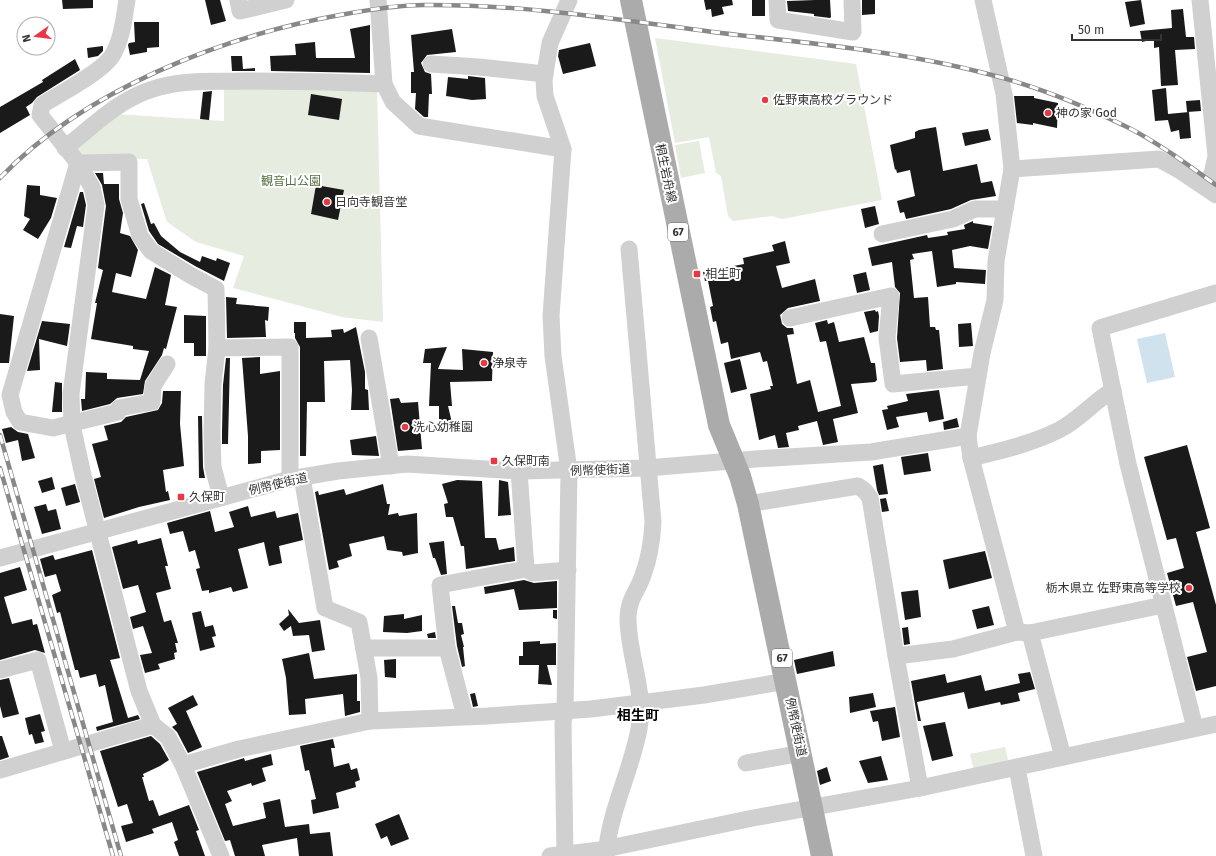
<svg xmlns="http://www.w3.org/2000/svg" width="1216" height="856" font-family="'Fira Sans','Noto Sans JP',sans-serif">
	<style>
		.green { fill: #e6ecdf }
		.water { fill: #cfe2ee }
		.building { fill: #1a1a1a }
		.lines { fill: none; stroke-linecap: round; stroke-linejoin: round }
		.minor { stroke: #d0d0d0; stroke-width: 17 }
		.major { stroke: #ababab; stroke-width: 22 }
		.rail-casing { stroke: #888; stroke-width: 4.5 }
		.rail { stroke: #fff; stroke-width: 3; stroke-dasharray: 9; stroke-linecap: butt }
		.poi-dot { fill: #e63946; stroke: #fff; stroke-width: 1.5 }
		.labels { text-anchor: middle; stroke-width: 4; stroke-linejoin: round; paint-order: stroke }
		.shield { fill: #fff; stroke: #707070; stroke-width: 1 }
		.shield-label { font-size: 11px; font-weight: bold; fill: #333 }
		.poi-label { font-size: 12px; fill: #333; stroke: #fff; text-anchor: start }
		.street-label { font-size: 12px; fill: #333; stroke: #fff }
		.park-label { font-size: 12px; fill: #56703f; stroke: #fff }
		.quarter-label { font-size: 14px; font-weight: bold; fill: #000; stroke: #fff }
	</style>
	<rect width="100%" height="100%" fill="#fff"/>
	<!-- green -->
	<g class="green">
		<path d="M655 38 856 64 882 200 782 219 772 216 733 221 728 216 721 176 716 173 709 137 675 143Z"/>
		<path d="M224 86 377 88 383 322 342 317 233 288 244 256 196 242 167 222 147 159 82 157 75 145 114 114 224 121Z"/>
		<path d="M699 141 705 173 681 178 675 145Z"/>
		<path d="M1005 747 1009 764 974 771 970 754Z"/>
	</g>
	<!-- water -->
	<path class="water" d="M1165 333 1175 377 1147 383 1137 339Z"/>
	<!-- building -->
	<g class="building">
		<path d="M62 0H93V8L63 9Z"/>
		<path d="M205 0H220L226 21 211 25Z"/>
		<path d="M704 0H732L733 5 722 7 724 14 712 17 711 9 706 10Z"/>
		<rect x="752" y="0" width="13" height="16"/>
		<path d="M815 0H830L831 17 830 18 814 16V14L788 11 787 1Z"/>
		<path d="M862 0H875V14L862 15Z"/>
		<path d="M1141 0 1145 24 1130 27 1125 2Z"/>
		<path d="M1183 9 1186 37H1194L1195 49 1175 50 1178 85 1161 86 1159 47 1154 48V39L1142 42 1140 31 1172 28 1171 10Z"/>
		<path d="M134 22H159V47L147 48V52L130 55 128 45 129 43 135 42Z"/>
		<path d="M370 25V73L271 71 270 56 296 55 295 44 315 42 316 58H355L350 29Z"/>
		<path d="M452 29 456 52 427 55 421 63 425 72 431 74 432 94H429L428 117H424L415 109 416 93H411V72H414L411 35Z"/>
		<path d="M590 43 596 66 563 74 558 56 559 50Z"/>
		<path d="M103 46V51L98 56 88 58 87 48Z"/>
		<path d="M231 56H242L243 69 255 68V71H232Z"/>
		<path d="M75 59 80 70 37 97 32 103 26 107 30 115 0 133V107L43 82 42 80Z"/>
		<path d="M468 76 485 78 486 99 472 100 446 96 448 77 468 79Z"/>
		<path d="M1166 88 1168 114 1189 112 1191 138 1180 139 1179 130 1171 132 1168 120 1155 121 1152 90Z"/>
		<path d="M212 91 209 120 200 119 203 92Z"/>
		<path d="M311 94 342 99 339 120 308 115Z"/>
		<path d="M1014 96H1034V98L1058 103 1057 128 1033 123V125L1017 123Z"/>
		<path d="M1200 100 1201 111 1187 112 1186 101Z"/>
		<path d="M936 127 943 171 977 164 981 183 992 181 996 196 971 200 951 209 906 219 904 212 900 213 897 201 915 196 910 170 897 173 896 169 895 170 890 145 915 138V132L919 130Z"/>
		<path d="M988 129 991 140 965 146 962 133Z"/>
		<path d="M95 173H103L104 184H119V199L123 213 120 233 130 236 138 250 131 277 116 273 112 292 146 299 155 267 171 275 165 305 177 307 166 349 164 348 162 355 145 381 143 394 117 398 110 404 82 411 81 399H85L86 372 107 373V379L140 380 149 351 133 349V346L91 339 97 303H95L103 270 98 268 106 206 102 185Z"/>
		<path d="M27 185 40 186V195L57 198 51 218 38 239 23 230 30 219 24 216Z"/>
		<path d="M316 185 344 190 338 220 311 214Z"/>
		<path d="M80 192H83L86 205 83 227 77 226 71 248 64 247Z"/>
		<path d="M144 203 151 224 154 223 161 236 180 252 200 262 202 256 216 261 217 258 230 263 224 281 195 266 158 244 149 231 141 204Z"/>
		<path d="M875 206 879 224 865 228 861 209Z"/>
		<path d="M973 221V223L992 226 988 249 970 246 952 250 954 268 986 270 985 284 956 282V284L937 287 932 251 912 254 914 259 910 260 914 298 928 297 930 327H935L936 330H939L943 369 927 371 926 360 900 362 897 338 900 293 895 287 892 262 872 266 868 248 927 235 928 238 948 235 947 232 965 229 964 225Z"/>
		<path d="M785 241 790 263 776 266 782 288 815 279 820 301 788 308 780 315 782 324 787 328H793L794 334 787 335 797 384 810 380 818 412 841 406 826 341 820 342 815 323 827 320 828 324 834 322 839 342 864 337 871 363H875L877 380 875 382 851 384 858 413 833 419 838 442 823 445 817 421 798 426 799 430 786 433 789 447 778 448 775 435 759 440 750 394 771 389 770 386H773L767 361 763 362 760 352 731 359 728 342 721 344 716 321 713 322 710 307 713 306 708 281H705L703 272 744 264 743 258 774 251 772 245Z"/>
		<path d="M866 272 870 290 857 293 853 275Z"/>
		<path d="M226 297 237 298 236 304 269 307 268 321 265 320 266 337 227 338Z"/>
		<path d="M875 310 876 312 878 311 879 316 878 331 870 333 864 312Z"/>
		<path d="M0 314 14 316 9 363H0Z"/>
		<path d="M184 315 206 316V356H194V343H184Z"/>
		<path d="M42 321 70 324 67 346 39 339 40 370 27 371Z"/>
		<path d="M294 322H306V338L332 337 331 330 343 329 344 333 356 327 365 372V389L368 390 369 410H351L352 390 350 360 324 361 325 402H307L306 456H300V347L295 338V333H294Z"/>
		<path d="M971 323 973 346 959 347 958 324Z"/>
		<path d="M447 347 438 369 463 370 462 349 493 352 492 381 450 382 452 406H448L453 427 439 426V406H429L431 363H423L425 349Z"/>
		<path d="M260 357V374L280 371V450L261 451V463L248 464V436L242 358Z"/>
		<path d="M226 358H230L228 444H222V432L223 385Z"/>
		<path d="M740 359 747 389 731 393 724 363Z"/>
		<path d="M55 382 62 383V412H52Z"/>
		<path d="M939 390 944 419 929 422 927 412 896 417 899 427 887 430 882 410 888 409 887 406 908 401 906 394Z"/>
		<path d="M163 391H181L180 424 184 466 163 470 166 492 168 491 170 500 139 507 104 518 94 479 101 477 92 444 108 440 104 426 121 422 126 417 158 410 162 403Z"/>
		<path d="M399 398 401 403 418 402 422 449 398 451 390 399Z"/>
		<path d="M198 416H202L203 467 205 478H199Z"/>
		<path d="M957 418 959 427 944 430 943 422Z"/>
		<path d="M11 427 18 432 28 434 35 458 22 461 18 440 6 443 2 429Z"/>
		<path d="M376 436 379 456 352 455 350 440Z"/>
		<path d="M1187 445 1210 528 1196 532 1216 605V686L1196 691 1187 657 1207 652 1193 602 1176 606 1167 573 1184 568 1176 538 1167 540 1144 457Z"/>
		<path d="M928 453 931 471 904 475 901 457Z"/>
		<path d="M883 464 888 494 879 495 877 490 873 466Z"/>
		<path d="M52 477 55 489 42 493 38 481Z"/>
		<path d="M457 480 482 481 485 538H496L499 550 514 547 515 561 466 569 464 546H461L453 517H446L444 504 448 503 442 484Z"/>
		<path d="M499 480 508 482 511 515 498 516Z"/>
		<path d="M75 484 80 502 66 506 61 488Z"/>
		<path d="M383 484 387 504H390L388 515 398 513 399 516 417 513 418 553 403 556 402 552 387 550 384 536 349 544 352 556 337 561 339 567 329 570 315 492 318 491 319 495 344 489 346 495Z"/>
		<path d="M886 498 889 511 882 512 880 499Z"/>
		<path d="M46 504 48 511 56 509 61 529 42 534 34 507Z"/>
		<path d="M248 506 251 517 275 511 277 518 298 513 303 540 279 546 282 563 269 566 264 542 238 549 248 588 233 592 231 587 209 593V590L202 591 196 569 200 568 195 550 189 552 183 531 170 534 167 523 210 511 215 532 234 527 229 512Z"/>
		<path d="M161 538 168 566H165L171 589 156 593 164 622 171 620 178 643H175L177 652 174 653 175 659 158 664 160 669 145 673 140 655 152 653 143 626 133 629 130 617 146 612 138 585 123 589 112 547 137 540 138 544Z"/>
		<path d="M444 541 447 574 441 575 435 558H433L429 543Z"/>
		<path d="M92 550 120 658 110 660 128 718 138 715 140 719 97 731 96 727 113 722 105 685 99 687 96 674 80 678 78 670H75L60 612 57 613 52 595 61 591 56 574 45 577 40 559 53 555 55 560Z"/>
		<path d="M985 551 992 578 949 589 943 560Z"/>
		<path d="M20 567 27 590 4 597 12 624 32 619 33 625 37 624 45 653 35 650 0 660V573Z"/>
		<path d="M524 580 534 583 557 581V608L519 610 514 589 485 594 484 587Z"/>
		<path d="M918 590 921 617 905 620 901 592Z"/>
		<path d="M452 606H455L458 623H462L464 634 461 635 464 647H463L465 666 462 667 457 646Z"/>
		<path d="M989 606 994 625 977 629 972 610Z"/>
		<path d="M288 609 299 623 320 620 325 650 312 652 309 635 293 636 291 626 284 631 279 624 289 615Z"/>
		<path d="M553 610H557V619L553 618Z"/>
		<path d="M201 611 205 627 213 625 216 636 212 637 215 647 200 651 192 613Z"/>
		<path d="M404 614V619L422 615V631L407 633 383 632 384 616Z"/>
		<path d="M908 627 910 644 904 645 902 628Z"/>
		<path d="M435 632 436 638H428L427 634Z"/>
		<path d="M540 641V644L556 643V665H547L552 685 538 684 539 665H519V656H523V642Z"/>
		<path d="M833 651 835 666 797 674 794 660Z"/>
		<path d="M309 653 314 679 357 674V701H360V712L345 716 343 694 305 699 306 714 289 715 286 678 282 659Z"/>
		<path d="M396 659V678L385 677 384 660Z"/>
		<path d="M1030 672 1035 689 1018 693 1020 701 1001 705 1000 702 968 709 964 692 917 702 921 721H918L911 681 945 674 947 683 981 675 985 691 1020 683 1018 674Z"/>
		<path d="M9 678 19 714 3 718 0 706V680Z"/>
		<path d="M475 693 478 706 473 707 470 694Z"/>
		<path d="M873 693 876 707 850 713 849 697Z"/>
		<path d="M193 695 198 705 186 711 202 747 188 753 177 732 172 727 177 724 168 708Z"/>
		<path d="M895 707 900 737 882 741 878 721 873 722 870 711Z"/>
		<path d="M40 714 45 731 41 732 44 742 35 744 32 734 29 735 25 718Z"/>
		<path d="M945 722 953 756 932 761 923 726Z"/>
		<path d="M0 736H2L9 757 0 760Z"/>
		<path d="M151 736 160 744 169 760 160 766 143 774 144 777H142L149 801 153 800 159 816 189 805 199 830 196 831 205 856H179L174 842 178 840 172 822 152 829 154 833 126 842 121 826 133 823 127 804 118 807 100 751Z"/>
		<path d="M333 739 335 748H331L334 767 349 763 351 770 357 768 360 780 355 782 356 787 336 793 339 808 313 814 311 800 316 799 309 770 305 771 300 746Z"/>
		<path d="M271 754 273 765 262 768 266 781 252 786 251 783 227 791 232 801 225 804 233 826 266 818 263 803 280 799 285 827 309 824 310 834 330 832 333 856H299L297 838 262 845 265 856H235L230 840 225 841 197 772 241 759 244 758 245 761Z"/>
		<path d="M881 756 888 780 868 783 859 761Z"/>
		<path d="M827 767 831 781 820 785 817 771Z"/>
		<path d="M399 814 409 839 391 846 387 836 381 839 375 824Z"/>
	</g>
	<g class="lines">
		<!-- minor -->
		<g class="minor">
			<path d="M127 0C124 18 122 40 112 56 102 72 59 94 42 105L40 115 78 163 92 187 96 205 71 394 72 425 83 475 139 691 153 725 168 737 183 765 221 856"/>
			<path d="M238 0 240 11 286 0"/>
			<path d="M378 0 384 84"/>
			<path d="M777 0 778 20 853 32 852 0"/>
			<path d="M983 0 1004 94 1012 169 996 261 995 300 982 353 968 436 971 458 1017 632"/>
			<path d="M1200 0 1216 156 1212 174 1204 186"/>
			<path d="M431 64 479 67 545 74"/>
			<path d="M65 148C92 127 117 101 150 90 180 79 212 82 244 81 290 81 337 82 384 84L393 102 419 126 563 149"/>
			<path d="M1012 169 1159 159 1179 170 1216 195"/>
			<path d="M882 234 953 219 975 209H1005"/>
			<path d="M790 318 891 296 887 338 893 384 978 376"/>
			<path d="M369 338 391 466"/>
			<path d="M217 348 290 347V479"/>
			<path d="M167 364 153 386 152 402 119 408 118 412 53 428 20 422 14 412 10 395 78 163 129 162V199L140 236 151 251 190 275 216 289 217 348 213 384 212 432 213 467 221 497"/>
			<path d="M971 458C1000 451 1031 444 1059 430 1079 420 1093 402 1113 390"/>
			<path d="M519 471 526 569"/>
			<path d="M302 477 325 608 359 622 369 678 370 721"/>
			<path d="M748 504 858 486 865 491 870 498 896 656 920 788"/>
			<path d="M0 558 290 479 338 471 407 464 519 471 647 468 756 459 871 452 968 436"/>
			<path d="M1030 633 1063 757"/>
			<path d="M364 648H447"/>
			<path d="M896 656 953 649 1017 632 1030 633 1163 605"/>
			<path d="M0 670 38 660 63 751"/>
			<path d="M465 716 447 648 440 585 526 569 533 573 568 570"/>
			<path d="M1195 728 1128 464 1100 328 1216 293"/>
			<path d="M746 763 802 753"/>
			<path d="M183 765 239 749 370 721 488 716 591 709 704 695 787 681"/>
			<path d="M1017 768 1034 856"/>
			<path d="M0 770 153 725"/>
			<path d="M550 856 600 850 753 818 920 788 1216 724"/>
			<path d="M565 856 563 723 565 711 569 471 553 356 551 316 563 149 545 96 544 80 550 43 569 0"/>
			<path d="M606 856C609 812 631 772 639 729 646 692 628 655 628 618 628 599 638 591 643 575 650 557 652 541 653 522L629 249"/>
		</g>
		<!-- major -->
		<path class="major" d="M631 0 719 425 740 476 748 504 822 856"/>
		<!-- rail casing -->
		<g class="rail-casing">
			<g id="rail">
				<path d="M0 178C84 90 223 36 340 15 367 10 396 5 424 5 523 4 622 20 721 33 807 43 900 51 984 73 1034 85 1083 105 1129 128 1160 144 1188 165 1216 185"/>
				<path d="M0 435 121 856"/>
				<path d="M0 468 113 856"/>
			</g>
		</g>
		<!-- rail -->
		<use href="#rail" class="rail"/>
	</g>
	<!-- markers -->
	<g class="poi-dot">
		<circle cx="765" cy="100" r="4"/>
		<circle cx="1048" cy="113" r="4"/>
		<circle cx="327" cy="202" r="4"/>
		<rect x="693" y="270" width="8" height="8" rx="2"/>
		<circle cx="484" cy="363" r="4"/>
		<circle cx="405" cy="427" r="4"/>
		<rect x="490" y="457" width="8" height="8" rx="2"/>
		<rect x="177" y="493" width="8" height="8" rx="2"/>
		<circle cx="1189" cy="588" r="4"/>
	</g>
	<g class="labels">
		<!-- shield labels -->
		<g class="shield">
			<rect x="668" y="223" width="20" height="18" rx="3"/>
			<rect x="772" y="649" width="20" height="18" rx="3"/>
		</g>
		<g class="shield-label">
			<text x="678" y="236">67</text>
			<text x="782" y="662">67</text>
		</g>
		<!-- poi labels -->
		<g class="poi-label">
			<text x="773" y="104">佐野東高校グラウンド</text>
			<text x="1056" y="117">神の家 God</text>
			<text x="335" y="206">日向寺観音堂</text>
			<text x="705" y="278">相生町</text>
			<text x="492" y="367">浄泉寺</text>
			<text x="413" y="431">洗心幼稚園</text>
			<text x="502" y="465">久保町南</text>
			<text x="189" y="501">久保町</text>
			<text x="1181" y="592" text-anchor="end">栃木県立 佐野東高等学校</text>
		</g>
		<!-- street labels -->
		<g class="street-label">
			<text transform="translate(666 173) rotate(78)" y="4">桐生岩舟線</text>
			<text transform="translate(600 470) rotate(-2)" y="4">例幣使街道</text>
			<text transform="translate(278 484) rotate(-13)" y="4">例幣使街道</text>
			<text transform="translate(796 727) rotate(78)" y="4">例幣使街道</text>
		</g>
		<!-- park labels -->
		<g class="park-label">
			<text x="291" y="185">観音山公園</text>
		</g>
		<!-- quarter labels -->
		<g class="quarter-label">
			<text x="638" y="720">相生町</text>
		</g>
	</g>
	<!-- north arrow -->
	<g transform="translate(36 36) rotate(256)"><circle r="19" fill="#ffffff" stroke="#adadad"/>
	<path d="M0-3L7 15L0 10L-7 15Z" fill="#e63946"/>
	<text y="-6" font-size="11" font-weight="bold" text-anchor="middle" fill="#333333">N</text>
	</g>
	<!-- scale -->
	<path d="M1072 34v6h89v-6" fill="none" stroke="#333333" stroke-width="2"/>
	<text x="1078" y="34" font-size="12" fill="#333333" stroke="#ffffff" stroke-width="3" paint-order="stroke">50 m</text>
</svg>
